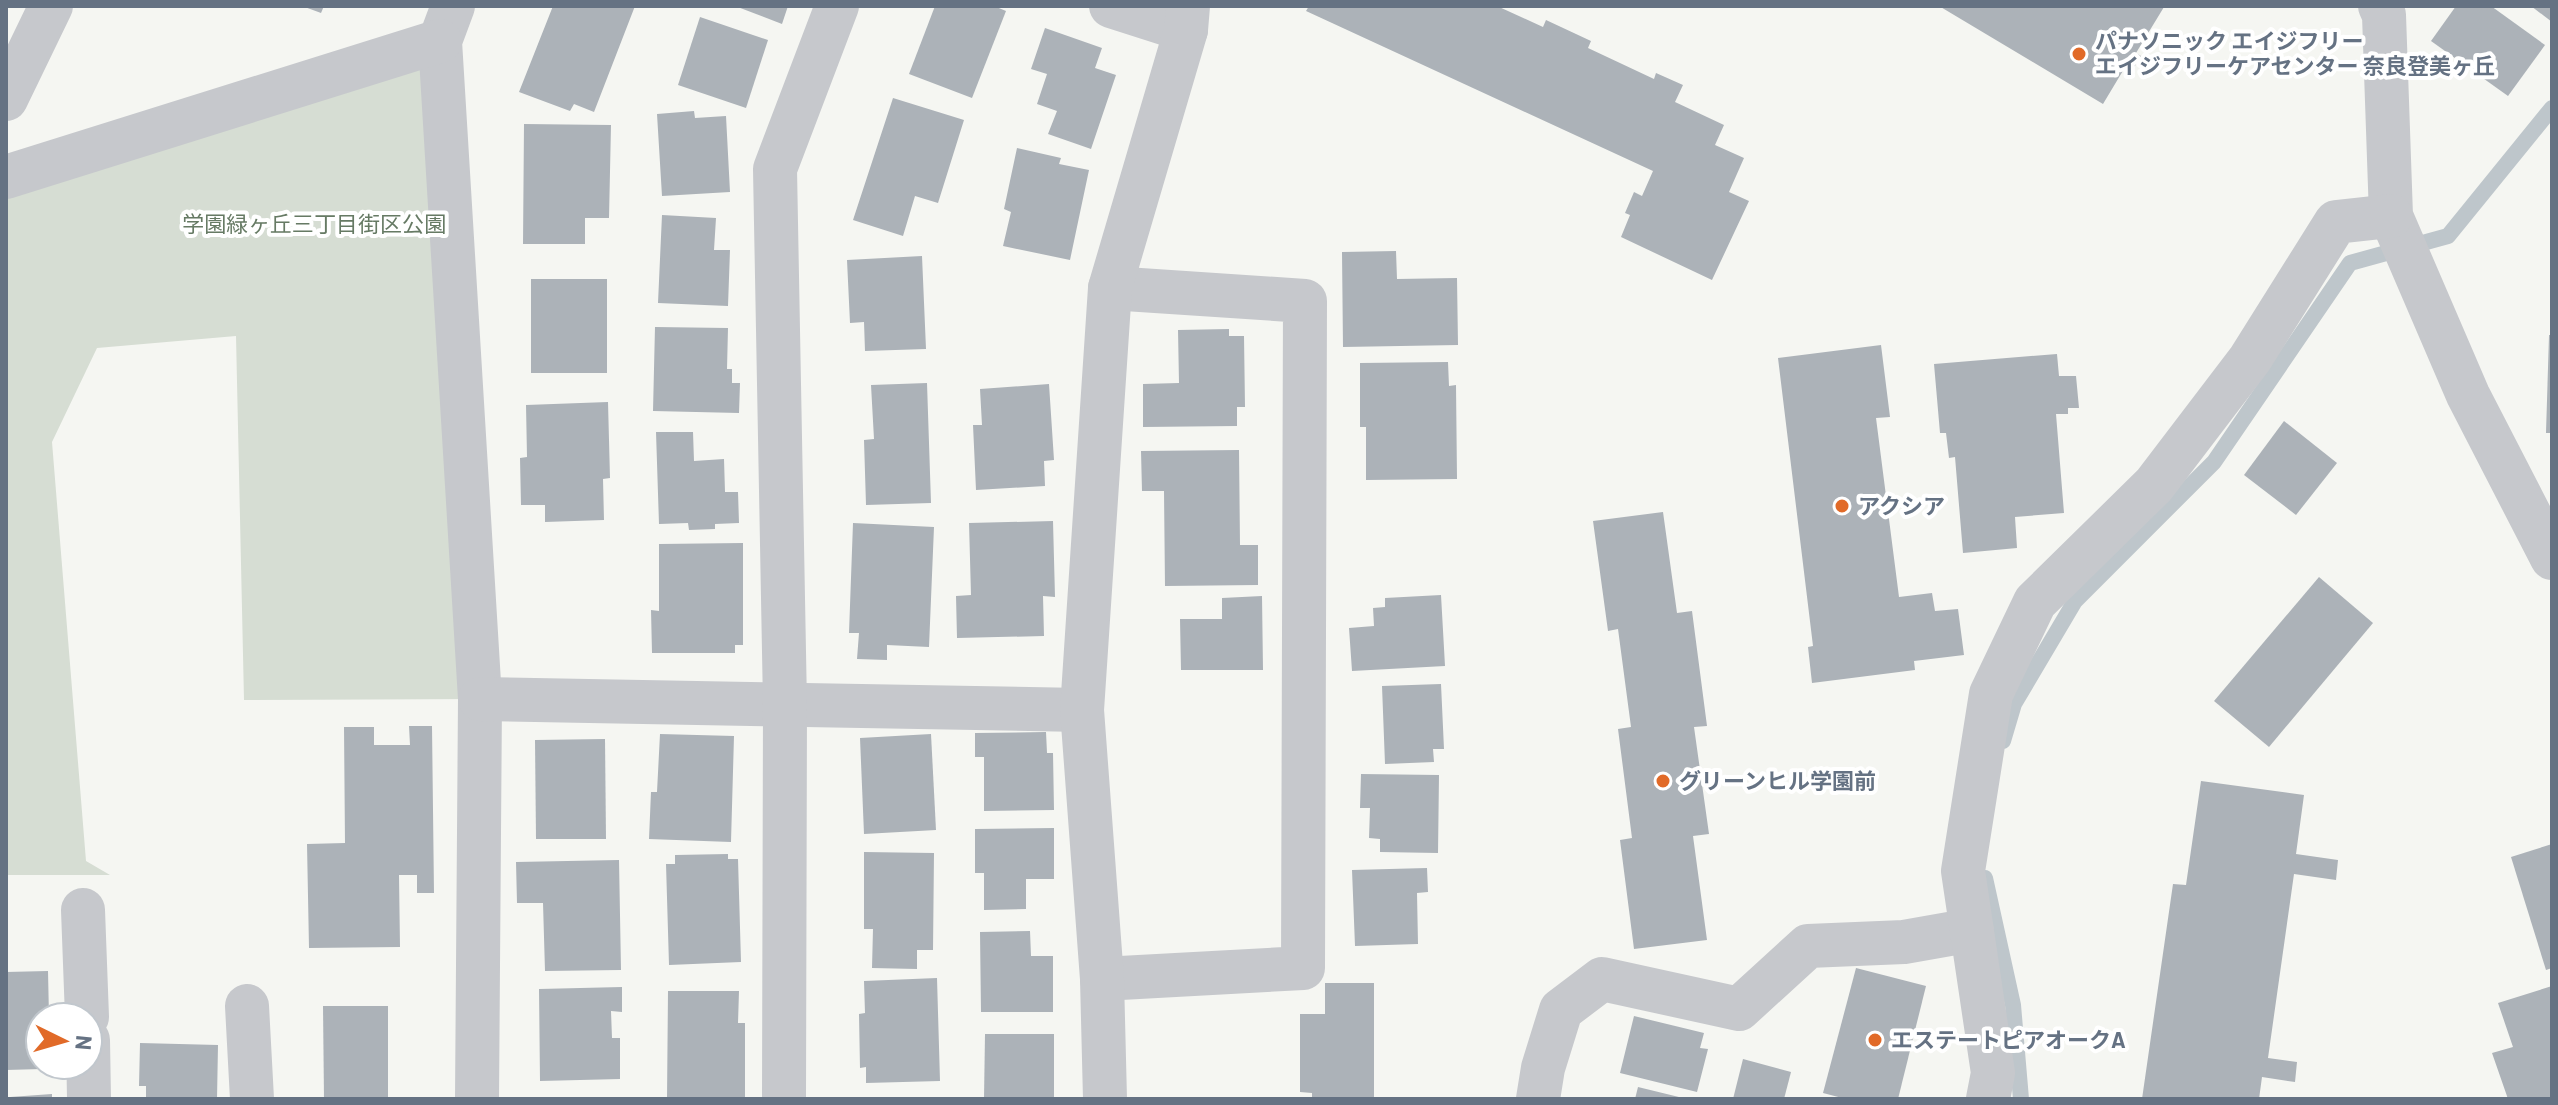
<svg xmlns="http://www.w3.org/2000/svg" width="2558" height="1105" font-family="Barlow,'Noto Sans JP',sans-serif">
	<style>
		.green { fill: #d6ddd3 }
		.lines { fill: none; stroke-linecap: round; stroke-linejoin: round }
		.stream { stroke: #bec6cb; stroke-width: 16 }
		.building { fill: #acb2b8 }
		.street { stroke: #c6c8cc; stroke-width: 44 }
		.poi-dot { fill: #e16a28; stroke: #fff; stroke-width: 3 }
		.labels { text-anchor: middle; stroke-width: 8; stroke-linejoin: round; paint-order: stroke }
		.poi-label { font-size: 22px; font-weight: bold; fill: #657283; stroke: #fff; text-anchor: start }
		.park-label { font-size: 22px; fill: #667a64; stroke: #fff }
	</style>
	<rect width="100%" height="100%" fill="#f5f6f2"/>
	<!-- green -->
	<path class="green" d="M440 41 480 699 244 700 236 336 97 348 52 442 86 861 110 875H6V177Z"/>
	<g class="lines">
		<!-- stream -->
		<g class="stream">
			<path d="M2003 741 2014 704 2075 601 2214 462 2350 263 2448 236 2552 108"/>
			<path d="M1985 878 2013 1005 2021 1099"/>
		</g>
	</g>
	<!-- building -->
	<g class="building">
		<path d="M302 6H324L321 13Z"/>
		<path d="M553 6H635L594 112 574 104 570 111 519 92Z"/>
		<path d="M735 6H788L782 24Z"/>
		<path d="M935 6H994L1006 11 972 98 909 74Z"/>
		<path d="M1309 6H1497L1543 27 1546 20 1591 41 1588 48 1654 79 1656 73 1683 85 1675 102 1724 125 1715 145 1744 158 1729 192 1749 201 1712 280 1621 237 1630 215 1625 213 1634 192 1642 196 1653 171 1306 11Z"/>
		<path d="M1939 6H2161L2164 7 2136 53 2141 56 2133 69 2127 64 2103 104Z"/>
		<path d="M2456 6H2491L2545 45 2508 96 2431 41Z"/>
		<path d="M2531 6H2552V22Z"/>
		<path d="M700 17 768 40 746 108 678 85Z"/>
		<path d="M1045 28 1102 48 1095 68 1116 75 1091 149 1048 134 1057 111 1037 104 1047 74 1031 69Z"/>
		<path d="M893 98 964 120 938 203 915 196 903 236 853 220Z"/>
		<path d="M694 111 695 118 726 116 730 192 662 196 657 114Z"/>
		<path d="M524 124 611 125 609 218H585V244H523Z"/>
		<path d="M1017 148 1061 158 1059 164 1089 170 1070 260 1003 246 1011 212 1004 209Z"/>
		<path d="M662 215 716 218 714 250H730L728 306 658 303Z"/>
		<path d="M1396 251 1397 279 1457 278 1458 345 1343 347 1342 252Z"/>
		<path d="M922 256 926 349 865 351 864 322 850 323 847 260Z"/>
		<rect x="531" y="279" width="76" height="94"/>
		<path d="M655 327 728 328 727 369H732V383H740L739 413 653 411Z"/>
		<path d="M1229 329V336H1244L1245 407H1237V426L1143 427V384L1179 383 1178 330Z"/>
		<path d="M2549 335H2552V433H2546Z"/>
		<path d="M1881 345 1890 417 1876 418 1899 597 1932 593 1935 611 1958 609 1964 655 1914 661 1915 670 1812 683 1808 647 1813 646 1778 358Z"/>
		<path d="M2057 354 2059 376H2076L2079 408H2068V414H2056L2064 513 2015 517 2017 548 1963 553 1955 457 1949 458 1946 433H1940L1934 364Z"/>
		<path d="M1448 362 1449 386 1456 385 1457 479 1366 480V427H1360V363Z"/>
		<path d="M927 383 931 503 866 505 864 440 874 439 871 385Z"/>
		<path d="M1049 384 1054 460 1044 461 1045 486 976 490 973 425H982L980 389Z"/>
		<path d="M608 402 610 478 603 479 604 520 545 522V505H521L520 458 527 457 526 405Z"/>
		<path d="M2284 421 2337 463 2296 515 2244 475Z"/>
		<path d="M656 432H693L694 461 724 459 725 492H738L739 523 715 524V529L689 530 688 523 659 524Z"/>
		<path d="M1239 450 1240 545H1258V585L1165 586 1164 491H1142L1141 451Z"/>
		<path d="M1663 512 1677 613 1692 611 1707 726 1694 727 1709 834 1693 836 1707 940 1634 949 1620 840 1632 838 1618 729 1631 727 1618 629 1608 631 1593 521Z"/>
		<path d="M1053 521 1055 597 1043 596 1044 636 957 638 956 596 971 595 969 523Z"/>
		<path d="M853 523 934 527 929 647 887 645V660L857 659 859 633H849Z"/>
		<path d="M743 543V645H735V653H652L651 610 659 611V544Z"/>
		<path d="M2319 577 2373 623 2269 747 2214 701Z"/>
		<path d="M1441 595 1445 666 1352 671 1349 628 1374 626 1373 608 1385 607V598Z"/>
		<path d="M1262 596 1263 670H1181L1180 619H1222V598Z"/>
		<path d="M1441 684 1444 749H1433L1434 762 1385 764 1382 686Z"/>
		<path d="M409 726H432L434 893H417V875H399L400 947 309 948 307 844 345 843 344 727H374V745H410Z"/>
		<path d="M1046 732 1047 753H1053L1054 810 984 811V757H975V733Z"/>
		<path d="M660 734 734 736 731 842 649 839 651 792H657Z"/>
		<path d="M931 734 936 830 864 834 860 738Z"/>
		<path d="M605 739 606 839H536L535 740Z"/>
		<path d="M1361 774 1439 775 1438 853 1380 852V839L1369 838 1370 808H1360Z"/>
		<path d="M2201 781 2304 795 2296 854 2338 860 2336 880 2294 874 2268 1058 2297 1062 2295 1082 2262 1077 2259 1099H2142L2173 884 2186 885Z"/>
		<path d="M1054 828V879H1026V909L984 910V873H975V829Z"/>
		<path d="M2552 844V968L2546 970 2511 857Z"/>
		<path d="M864 852 934 853 933 950H917V969L872 968 873 929H864Z"/>
		<path d="M728 854V859H738L741 962 669 965 666 864H675V855Z"/>
		<path d="M619 860 621 970 545 971 543 903H517L516 862Z"/>
		<path d="M1427 868 1428 892 1417 893 1418 944 1355 946 1352 870Z"/>
		<path d="M1030 931 1031 956H1053V1012H981L980 932Z"/>
		<path d="M1856 968 1926 986 1898 1099H1846L1823 1093Z"/>
		<path d="M48 971 49 1017H40V1065L42 1069 6 1070V972Z"/>
		<path d="M937 978 940 1081 866 1083V1067L860 1068 859 1014 865 1013 864 981Z"/>
		<path d="M1325 983H1374V1099H1312V1093L1300 1092V1014H1325Z"/>
		<path d="M2552 986V1099H2508L2492 1053 2513 1047 2498 1003Z"/>
		<path d="M622 987V1012L611 1011 612 1038H620V1079L540 1081 539 989Z"/>
		<path d="M668 991H739L738 1023H745V1099H667Z"/>
		<path d="M323 1006H388V1099H324Z"/>
		<path d="M1634 1016 1704 1033 1700 1048 1708 1049 1697 1092 1620 1073Z"/>
		<path d="M985 1034H1054V1099H984Z"/>
		<path d="M140 1043 218 1045 217 1099H146V1086H139Z"/>
		<path d="M1743 1059 1791 1072 1784 1099H1733Z"/>
		<path d="M1638 1087 1683 1098V1099H1635Z"/>
		<path d="M52 1094V1099H10V1097Z"/>
	</g>
	<g class="lines">
		<!-- street -->
		<g class="street">
			<path d="M453 6 440 41 480 699 477 1099"/>
			<path d="M1111 6 1186 30"/>
			<path d="M2380 6 2384 15 2391 216 2468 395 2552 558"/>
			<path d="M6 99 51 6"/>
			<path d="M6 177 440 41"/>
			<path d="M480 699 1082 710"/>
			<path d="M83 910 87 1017"/>
			<path d="M1102 979 1303 968 1305 301 1110 288"/>
			<path d="M247 1006 252 1099"/>
			<path d="M88 1040 89 1099"/>
			<path d="M784 1099 785 705 775 169 837 6"/>
			<path d="M1105 1099 1102 979 1082 710 1110 288 1186 30 1188 6"/>
			<path d="M1538 1099 1543 1068 1561 1010 1602 979 1739 1009 1808 946 1904 942 1972 930"/>
			<path d="M1988 1099 1993 1073 1963 871 1991 694 2035 602 2154 485 2250 359 2336 222 2391 216"/>
		</g>
	</g>
	<!-- markers -->
	<g class="poi-dot">
		<circle cx="2079" cy="54" r="8"/>
		<circle cx="1842" cy="506" r="8"/>
		<circle cx="1663" cy="781" r="8"/>
		<circle cx="1875" cy="1040" r="8"/>
	</g>
	<g class="labels">
		<!-- poi labels -->
		<g class="poi-label">
			<text x="2095" y="49">パナソニック エイジフリー<tspan x="2095" dy="25">エイジフリーケアセンター 奈良登美ヶ丘</tspan></text>
			<text x="1858" y="514">アクシア</text>
			<text x="1679" y="789">グリーンヒル学園前</text>
			<text x="1891" y="1048">エステートピアオークA</text>
		</g>
		<!-- park labels -->
		<g class="park-label">
			<text x="314" y="232">学園緑ヶ丘三丁目街区公園</text>
		</g>
	</g>
	<!-- border -->
	<rect width="2558" height="1105" fill="none" stroke="#657283" stroke-width="16"/>
	<!-- north arrow -->
	<g transform="translate(64 1041) rotate(95)"><circle r="38" fill="#ffffff" stroke="#c1c7cd" stroke-width="2"/>
	<path d="M0-6L14 30L0 20L-14 30Z" fill="#e16a28"/>
	<text y="-12" font-size="22" font-weight="bold" text-anchor="middle" fill="#657283">N</text>
	</g>
</svg>
